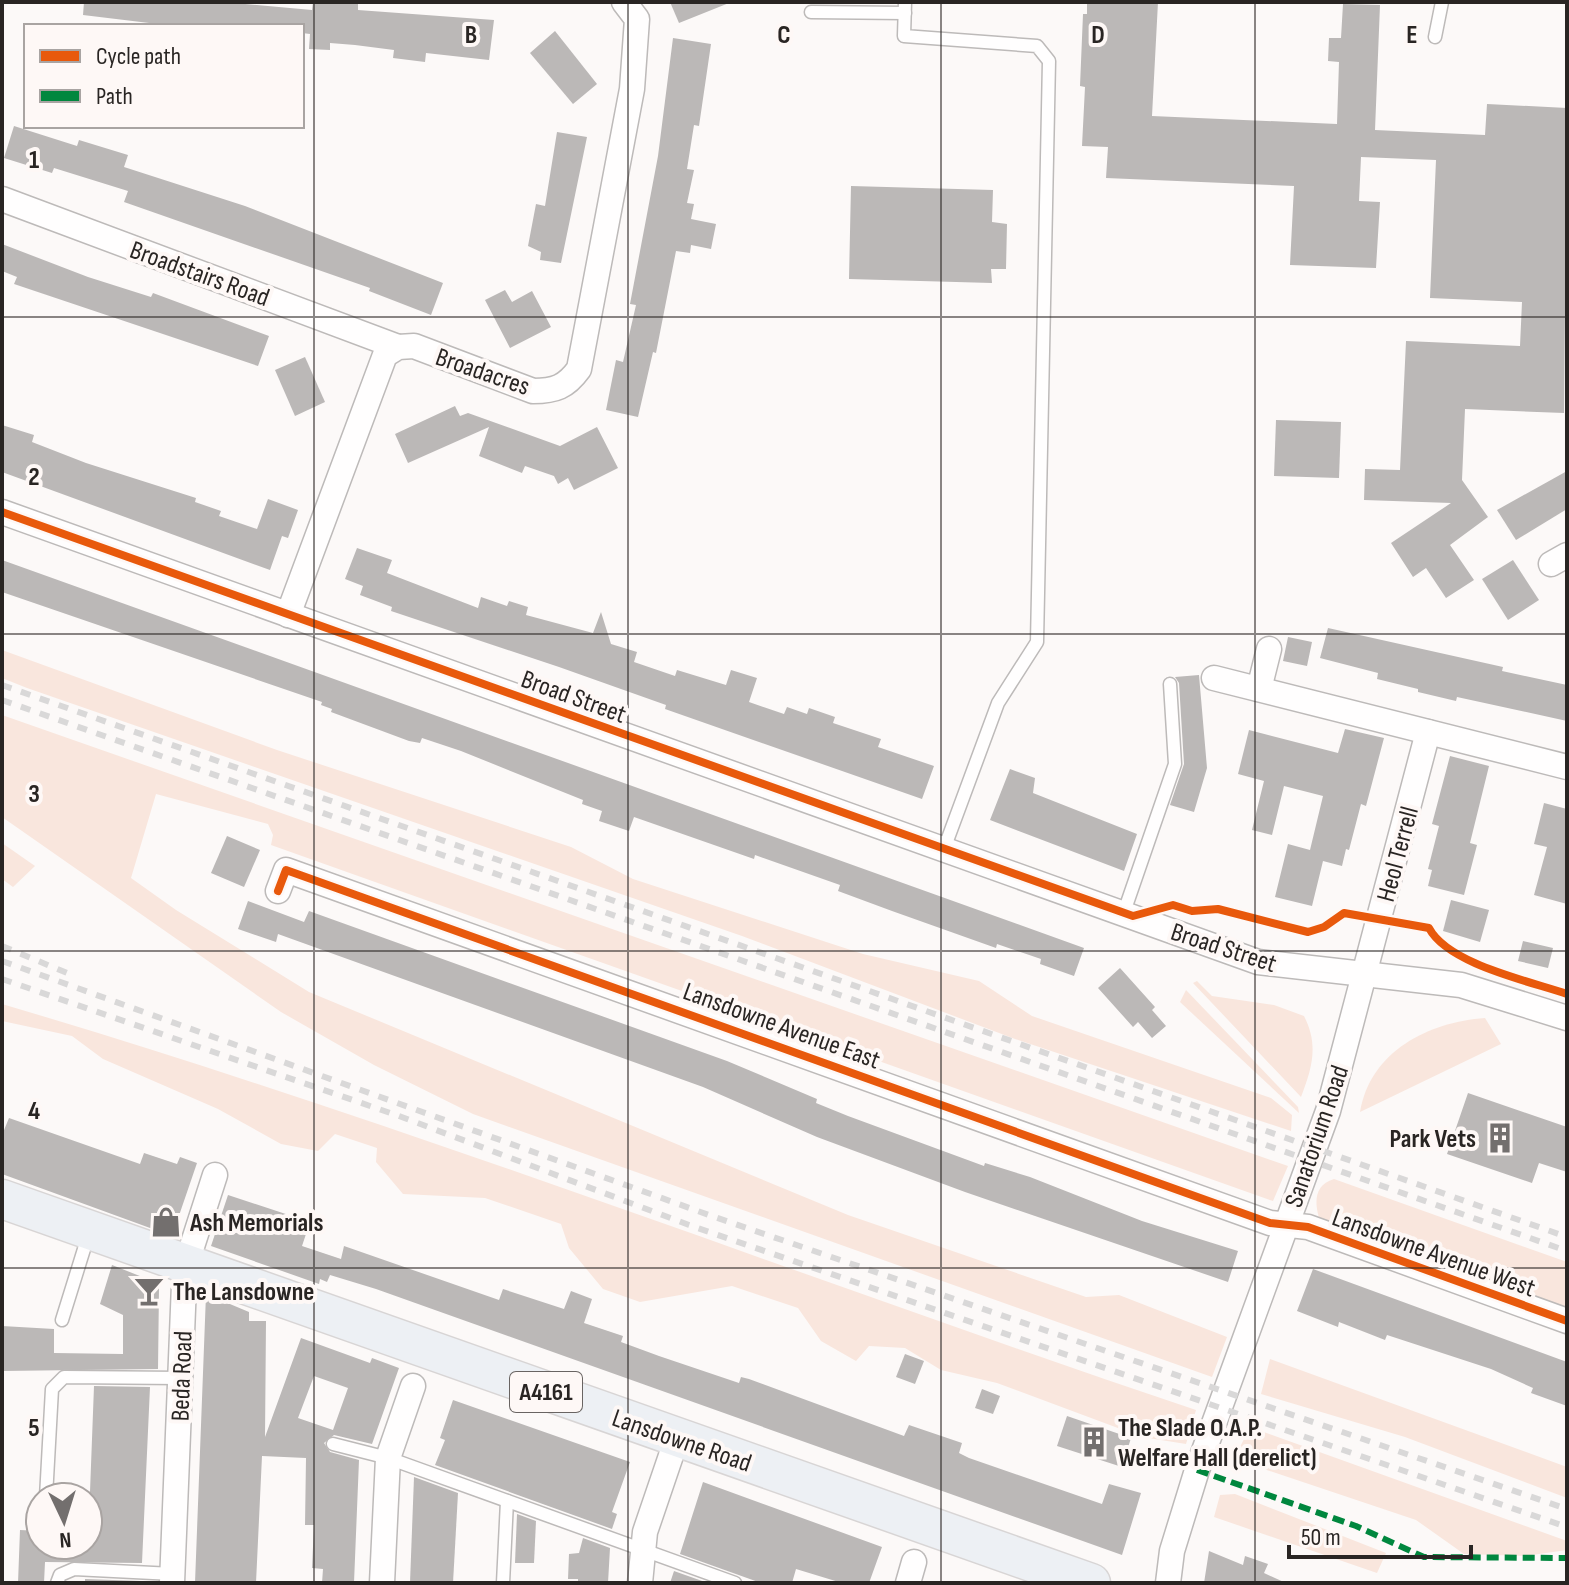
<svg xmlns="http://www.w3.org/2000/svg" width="1569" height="1585" font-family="'Sofia Sans Condensed',sans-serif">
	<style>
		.green { fill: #f9e6dd }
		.building { fill: #bbb8b7; fill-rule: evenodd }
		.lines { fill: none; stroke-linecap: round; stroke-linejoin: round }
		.lane-casing { stroke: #bdbab9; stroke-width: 15 }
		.street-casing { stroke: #bdbab9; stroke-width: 27 }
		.primary-casing { stroke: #d8d5d5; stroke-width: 41 }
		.lane { stroke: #fffefe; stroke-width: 12 }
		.street { stroke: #fffefe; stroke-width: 24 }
		.primary { stroke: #edf0f4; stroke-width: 38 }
		.rail { stroke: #d9d8d8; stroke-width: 6; stroke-dasharray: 10 10; stroke-linecap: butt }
		.quiet { stroke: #00873e; stroke-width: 6; stroke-dasharray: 12 6; stroke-linecap: butt }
		.cycleway-casing { stroke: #fef8f6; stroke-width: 13 }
		.cycleway { stroke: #e8590c; stroke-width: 8 }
		.grid { fill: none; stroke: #292523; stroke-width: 2; stroke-opacity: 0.55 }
		.labels { text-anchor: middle; stroke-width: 8; stroke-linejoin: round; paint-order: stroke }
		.shield { fill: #fef8f6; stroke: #696462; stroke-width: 2 }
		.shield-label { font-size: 24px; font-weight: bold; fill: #292523 }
		.street-label { font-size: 26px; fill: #292523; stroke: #fef8f6 }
		.poi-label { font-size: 26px; font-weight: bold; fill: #292523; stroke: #fef8f6; text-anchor: start }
		.grid-label { font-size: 26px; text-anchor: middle; font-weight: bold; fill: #292523; stroke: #fef8f6; stroke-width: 8; stroke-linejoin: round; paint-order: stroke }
	</style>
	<rect width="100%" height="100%" fill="#fcf9f8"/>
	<!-- green -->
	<g class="green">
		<path d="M2 650 277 750 571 847 633 879 863 954 979 981 1032 1016 1271 1098 1292 1115 1291 1131 1015 1039 742 936 27 688 2 678Z"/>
		<path d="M2 715 1288 1166 1273 1201 271 845 273 835 268 824 156 794 131 878 176 910 309 992 848 1215 1086 1297 1119 1295 1227 1337 1212 1377 473 1114 374 1065 281 1012 2 817Z"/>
		<path d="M2 843 35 866 13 887 2 879Z"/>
		<path d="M1197 981 1212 996 1274 1005 1304 1016C1319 1045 1312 1068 1301 1097L1193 983Z"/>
		<path d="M1186 990 1298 1107 1299 1113 1180 1002Z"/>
		<path d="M2 1004C405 1123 798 1276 1196 1410L1186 1444 1142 1437 997 1383 941 1370 905 1348 869 1346 856 1361 821 1341 798 1308 732 1286 640 1302 603 1289 569 1248 561 1224 485 1198 403 1194 376 1162 377 1148 335 1134 318 1151 281 1144 218 1109 103 1059 72 1036 2 1021Z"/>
		<path d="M1485 1018 1501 1044 1360 1112C1370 1051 1429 1022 1485 1018Z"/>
		<path d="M1334 1179 1567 1262V1309L1319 1218C1314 1200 1315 1185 1334 1179Z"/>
		<path d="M1270 1359 1567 1467V1498L1405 1437 1261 1394Z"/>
		<path d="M1250 1427 1567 1541V1550L1525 1556 1464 1554 1416 1520 1234 1459Z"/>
		<path d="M1235 1494 1386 1553 1377 1573 1214 1517 1220 1495Z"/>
	</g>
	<!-- building -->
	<g class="building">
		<path d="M84 2H224L312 10 313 2H335L358 4V10L494 20 489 60 426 53 425 62 393 58 394 50 355 45 330 43V50L309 49 310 34 302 33V26H174L83 15Z"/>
		<path d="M670 2H729V3L679 23Z"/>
		<path d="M1087 2H1158L1152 116 1337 124 1339 62 1328 61 1329 38H1341L1343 4 1380 5 1375 130 1485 135 1487 104 1567 108 1564 413 1465 409 1462 480 1488 517 1450 545 1474 580 1446 598 1426 568 1413 577 1391 543 1451 503 1364 500 1365 469 1400 470 1406 341 1520 346 1522 302 1430 298 1436 160 1361 157 1359 201 1380 202 1376 268 1290 265 1294 186 1106 178 1108 147 1082 146 1085 87 1080 86 1083 14H1087Z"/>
		<path d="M555 31 597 84 573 104 530 53Z"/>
		<path d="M673 38 711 44 699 126 694 125 687 169 694 170 687 203 694 204 691 219 716 224 711 249 691 245 690 253 676 251 656 353 653 352 638 417 606 410 616 360 623 362 636 305 630 304 658 156Z"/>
		<path d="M14 126 77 146 79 140 128 155 124 167 245 206 443 283 431 315 369 291 370 288 124 202 128 191 54 168 52 173 4 158Z"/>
		<path d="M557 132 587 137 561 263 540 260 541 252 528 246 536 204 545 206Z"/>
		<path d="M851 186 993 190 992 222 1007 224 1006 269H991L992 283 849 279Z"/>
		<path d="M2 244 88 277 151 297 153 293 269 336 258 366 14 284 17 277 2 271Z"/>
		<path d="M505 290 512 302 532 291 551 327 510 348 485 300Z"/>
		<path d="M305 357 325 402 295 416 275 370Z"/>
		<path d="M455 406 460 416 468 413 560 446 597 427 618 468 574 490 568 478 558 484 554 476 525 466 522 473 479 456 489 427 408 463 395 434Z"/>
		<path d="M1276 420 1341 422 1339 478 1274 476Z"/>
		<path d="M2 425 34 435 32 442 86 463 196 498 195 502 221 511 219 516 257 529 268 499 298 510 288 538 282 536 270 570 2 472Z"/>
		<path d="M1567 471V509L1516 540 1497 510Z"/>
		<path d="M357 548 392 560 387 573 478 608 481 597 507 606 509 601 528 607 526 615 593 633 601 612 611 644 637 652 634 662 675 676 677 670 726 685 731 670 757 678 749 702 784 714 787 707 807 714 809 708 835 717 833 723 881 739 878 747 934 766 922 799 665 709 666 705 559 667 391 611 392 607 360 595 363 586 345 579Z"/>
		<path d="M2 560 1084 948 1074 976 1040 964 1041 959 997 944 996 948 892 911 838 891 840 885 755 855 754 859 634 817 629 831 599 821 602 811 582 804 583 800 461 751 422 738 420 743 409 741 331 712 332 709 321 705 322 702 2 592Z"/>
		<path d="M1513 560 1539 600 1508 620 1482 579Z"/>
		<path d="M1328 628 1503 667 1502 671 1567 685V721L1457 697 1456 701 1418 692V689L1377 679 1378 673 1320 658Z"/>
		<path d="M1288 637 1312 642 1307 666 1283 661Z"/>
		<path d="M1199 675 1207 768 1194 812 1170 805 1184 764 1179 683 1175 677Z"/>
		<path d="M1345 729 1384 738 1366 806 1361 804 1349 850 1346 849 1342 866 1323 861 1312 906 1275 897 1288 844 1310 850 1323 796 1284 786 1272 835 1252 830 1264 781 1238 774 1249 730 1338 753Z"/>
		<path d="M1450 756 1489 766 1470 843 1477 845 1464 895 1428 886 1432 870 1428 869 1439 826 1432 824Z"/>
		<path d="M1010 769 1035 778 1033 793 1137 834 1124 871 990 820Z"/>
		<path d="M1544 803 1567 809V904L1534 895 1547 847 1534 844Z"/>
		<path d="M227 836 260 850 244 887 211 873Z"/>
		<path d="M1451 900 1489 910 1480 942 1443 931Z"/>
		<path d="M248 901 304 922 309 911 727 1061 817 1099 816 1103 848 1116 984 1166 985 1163 1030 1177 1142 1221 1238 1251 1228 1282 965 1192 817 1137 703 1087 278 934 276 942 238 929Z"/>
		<path d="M1523 941 1553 948 1548 968 1518 961Z"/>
		<path d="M1120 968 1155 1007 1152 1010 1166 1026 1152 1038 1138 1022 1133 1027 1098 988Z"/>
		<path d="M1468 1093 1567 1127V1172L1539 1163 1532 1183 1447 1154Z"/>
		<path d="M9 1118 140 1164 144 1153 177 1164 180 1157 197 1163 172 1236 2 1174V1135Z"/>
		<path d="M228 1195 310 1222 302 1246 341 1259 344 1246 499 1300 503 1289 564 1309 571 1291 592 1299 584 1323 623 1336 621 1342 659 1356 739 1383 741 1377 749 1379 904 1436 909 1425 962 1443 959 1453 969 1458 1102 1504 1109 1484 1141 1493 1122 1555 376 1289 330 1275 327 1282 320 1279 319 1284 211 1246Z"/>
		<path d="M112 1265 155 1282 159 1288 158 1369 2 1371V1326L54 1329V1353L123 1354V1315L100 1304Z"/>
		<path d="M1313 1269 1567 1362V1406L1531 1393 1533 1388 1491 1369 1387 1335 1385 1340 1339 1322 1338 1327 1297 1311Z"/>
		<path d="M206 1294 249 1312V1321H266L265 1437 301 1338 370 1363 372 1358 399 1368 372 1444 334 1435 324 1443 330 1452 359 1460 354 1583H322L323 1569 312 1568 314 1525H305L306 1458 262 1456 256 1583H195ZM314 1376 348 1388 333 1430 298 1418Z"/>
		<path d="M905 1354 924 1361 915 1384 896 1377Z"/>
		<path d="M94 1386 150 1387 142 1563 45 1562 44 1583H18L20 1530 40 1531V1545H88Z"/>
		<path d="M982 1389 1000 1396 993 1414 975 1408Z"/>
		<path d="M453 1400 630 1462 612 1512 617 1514 612 1529 435 1465 445 1440 440 1438Z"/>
		<path d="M1067 1416 1131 1438 1122 1467 1057 1446Z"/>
		<path d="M414 1477 458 1493 453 1583H410Z"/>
		<path d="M703 1482 882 1547 869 1583H842L796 1569 792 1583H761L680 1554Z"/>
		<path d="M517 1514 536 1521 534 1563H515Z"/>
		<path d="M583 1538 610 1548 608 1583H578V1579H568L569 1554 579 1553Z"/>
		<path d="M1209 1551 1243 1565 1245 1556 1268 1564 1264 1573 1286 1583H1204Z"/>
		<path d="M674 1571 705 1582V1583H670Z"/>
		<path d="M85 1579 141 1581V1583H85Z"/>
	</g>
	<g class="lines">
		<!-- lane casing -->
		<g class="lane-casing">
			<g id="lane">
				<path d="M905 2 904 36 1037 46 1049 61 1037 642 998 703 944 849"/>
				<path d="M811 12 905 13"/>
				<path d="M1435 37 1442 2"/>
				<path d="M1124 912 1175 764 1170 684"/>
				<path d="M62 1320 89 1233"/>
				<path d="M333 1444 388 1458 735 1583"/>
				<path d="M46 1497 52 1389 64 1377 181 1378"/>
				<path d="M57 1583 60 1575 74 1569 173 1574"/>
				<path d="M503 1583 507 1501"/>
			</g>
		</g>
		<!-- street casing -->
		<g class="street-casing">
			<g id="street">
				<path d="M2 199 398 347"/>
				<path d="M2 512 1258 962 1461 985 1567 1018"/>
				<path d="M1551 564 1567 555"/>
				<path d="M288 615 385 355 398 347 414 346 533 391C555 391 566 387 579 369L632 89 637 19 624 2"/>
				<path d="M1214 678 1567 767"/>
				<path d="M1259 689 1269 649"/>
				<path d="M278 891 286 870 1270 1223 1308 1227 1567 1321"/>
				<path d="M172 1583 184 1284 186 1265 215 1175"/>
				<path d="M382 1583 388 1458 413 1386"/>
				<path d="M640 1583 645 1532 677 1438"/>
				<path d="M908 1583 914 1562"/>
				<path d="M1168 1583 1172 1551 1197 1470 1328 1111 1428 732"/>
			</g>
		</g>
		<!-- primary casing -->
		<g class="primary-casing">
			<path id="primary" d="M2 1199 1091 1583"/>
		</g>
		<!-- lane -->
		<use href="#lane" class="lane"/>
		<!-- street -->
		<use href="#street" class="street"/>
		<!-- primary -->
		<use href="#primary" class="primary"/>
		<!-- rail -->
		<g class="rail">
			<path d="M2 685 1567 1237"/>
			<path d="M2 700 1567 1251"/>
			<path d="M2 946 67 973"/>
			<path d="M2 961 709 1215 1567 1509"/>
			<path d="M2 979 399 1116 689 1225 1567 1527"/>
		</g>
		<!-- quiet -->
		<path class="quiet" d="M1197 1470 1356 1526 1424 1557 1567 1558"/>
		<!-- cycleway casing -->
		<g class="cycleway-casing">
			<g id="cycleway">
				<path d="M2 512 1133 916 1173 905 1192 911 1218 909 1308 932 1324 927 1344 913 1429 928C1448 964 1529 981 1567 994"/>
				<path d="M278 891 286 870 1270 1223 1308 1227 1567 1321"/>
			</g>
		</g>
		<!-- cycleway -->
		<use href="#cycleway" class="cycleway"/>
	</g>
	<!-- grid -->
	<path class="grid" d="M314 2V1583M628 2V1583M941 2V1583M1255 2V1583M2 317H1567M2 634H1567M2 951H1567M2 1268H1567"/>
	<!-- icons -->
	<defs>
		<g id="building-bare" transform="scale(2.4)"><path d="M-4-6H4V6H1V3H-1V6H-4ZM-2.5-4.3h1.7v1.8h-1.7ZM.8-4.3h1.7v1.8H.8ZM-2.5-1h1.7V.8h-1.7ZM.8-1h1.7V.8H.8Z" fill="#736f6e" stroke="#fef8f6" stroke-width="2.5" paint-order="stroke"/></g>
		<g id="shop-bare" transform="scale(2.4)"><path d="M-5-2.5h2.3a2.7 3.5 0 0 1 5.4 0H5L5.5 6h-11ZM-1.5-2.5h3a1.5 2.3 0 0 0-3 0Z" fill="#736f6e" stroke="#fef8f6" stroke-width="2.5" paint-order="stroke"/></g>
		<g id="bar-bare" transform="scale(2.4)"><path d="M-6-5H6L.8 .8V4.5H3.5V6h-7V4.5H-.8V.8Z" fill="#736f6e" stroke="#fef8f6" stroke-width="2.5" paint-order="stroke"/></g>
	</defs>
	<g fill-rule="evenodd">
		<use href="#building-bare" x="1500" y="1138"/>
		<use href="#shop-bare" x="166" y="1222"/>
		<use href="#bar-bare" x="149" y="1291"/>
		<use href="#building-bare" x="1094" y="1442"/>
	</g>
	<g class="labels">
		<!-- shield labels -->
		<rect class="shield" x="510" y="1372" width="72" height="40" rx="6"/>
		<g class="shield-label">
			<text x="546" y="1400">A4161</text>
		</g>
		<!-- street labels -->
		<g class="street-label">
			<text transform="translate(200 273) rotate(20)" y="9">Broadstairs Road</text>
			<text transform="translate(483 371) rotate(19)" y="9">Broadacres</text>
			<text transform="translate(574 696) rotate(20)" y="9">Broad Street</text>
			<text transform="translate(1397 854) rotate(-75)" y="9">Heol Terrell</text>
			<text transform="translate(1224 947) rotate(18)" y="9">Broad Street</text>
			<text transform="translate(782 1025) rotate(20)" y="9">Lansdowne Avenue East</text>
			<text transform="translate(1316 1136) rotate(-71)" y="9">Sanatorium Road</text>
			<text transform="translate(1434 1252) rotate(20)" y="9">Lansdowne Avenue West</text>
			<text transform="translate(181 1376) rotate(-88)" y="9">Beda Road</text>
			<text transform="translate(682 1440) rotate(19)" y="9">Lansdowne Road</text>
		</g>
		<!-- poi labels -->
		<g class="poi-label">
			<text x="1476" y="1147" text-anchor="end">Park Vets</text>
			<text x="190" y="1231">Ash Memorials</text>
			<text x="173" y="1300">The Lansdowne</text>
			<text x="1118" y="1436">The Slade O.A.P.<tspan x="1118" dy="30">Welfare Hall (derelict)</tspan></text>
		</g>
	</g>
	<g class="grid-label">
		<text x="471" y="43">B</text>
		<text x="784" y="43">C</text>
		<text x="1098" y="43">D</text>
		<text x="1412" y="43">E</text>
		<text x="34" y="168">1</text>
		<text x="34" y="485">2</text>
		<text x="34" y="802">3</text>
		<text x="34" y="1119">4</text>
		<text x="34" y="1436">5</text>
	</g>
	<!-- border -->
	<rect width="1569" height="1585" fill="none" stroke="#292523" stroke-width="8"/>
	<!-- legend -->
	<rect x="24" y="24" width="280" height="104" fill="#fef8f6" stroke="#a9a4a2" stroke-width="2"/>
	<rect x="40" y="50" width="40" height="12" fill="#e8590c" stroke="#a9a4a2" stroke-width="2"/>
	<text x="96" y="64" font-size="24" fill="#292523">Cycle path</text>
	<rect x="40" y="90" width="40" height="12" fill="#00873e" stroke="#a9a4a2" stroke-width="2"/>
	<text x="96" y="104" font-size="24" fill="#292523">Path</text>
	<!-- north arrow -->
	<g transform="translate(64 1521) rotate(176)"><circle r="38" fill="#fef8f6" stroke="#a9a4a2" stroke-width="2"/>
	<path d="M0-6L14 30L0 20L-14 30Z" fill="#736f6e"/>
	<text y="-12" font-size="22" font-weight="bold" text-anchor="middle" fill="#292523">N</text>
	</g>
	<!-- scale -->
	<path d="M1289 1545v12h182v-12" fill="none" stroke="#292523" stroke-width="4"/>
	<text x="1301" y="1545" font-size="24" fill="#292523" stroke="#fef8f6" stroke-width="6" paint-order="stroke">50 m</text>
</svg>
